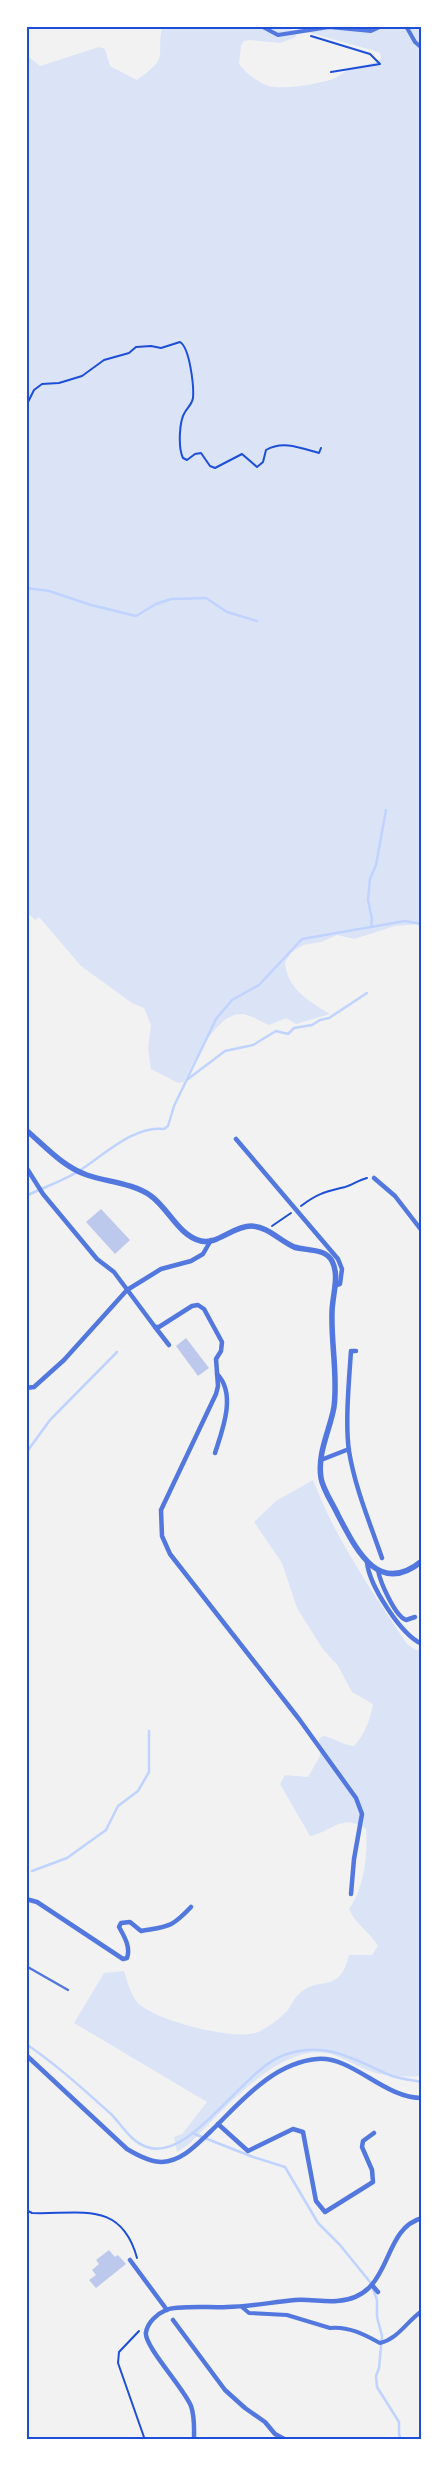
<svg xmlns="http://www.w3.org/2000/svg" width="448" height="2466" font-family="Figtree,sans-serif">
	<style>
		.green { fill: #dbe4f7 }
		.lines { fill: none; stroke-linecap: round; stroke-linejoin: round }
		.stream { stroke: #bfd3fe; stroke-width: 2.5 }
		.building { fill: #bdc9ec }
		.path { stroke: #1d4ed8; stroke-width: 2 }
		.service { stroke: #5277de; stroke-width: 2.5 }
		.pedestrian { stroke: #5277de; stroke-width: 4 }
		.minor { stroke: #5277de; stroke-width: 4.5 }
		.tertiary { stroke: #5277de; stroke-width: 5.5 }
		.neatline { fill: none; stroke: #1d4ed8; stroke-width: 2 }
	</style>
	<rect width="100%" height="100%" fill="#f2f2f2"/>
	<!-- green -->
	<g class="green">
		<path d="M162 26H286L295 31 296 37 280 43 250 40 244 41 241 46 239 64C245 72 257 82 266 85 280 91 321 84 335 78 341 75 346 70 352 68 362 64 372 66 381 59L380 53 375 51 296 29 297 26H422V924L395 926 354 939 337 935 321 942 303 945 292 952 285 962C287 989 309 1001 330 1014L296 1024 286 1018 269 1025C261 1022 248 1013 240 1014 215 1015 193 1063 184 1082L178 1083 151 1069 148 1048 151 1025 144 1008 132 1003 81 966 39 917 35 920 26 911V55L40 66 99 47 105 49 110 66 137 80C170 56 156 60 162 26Z"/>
		<path d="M313 1480C336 1540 372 1591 407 1644L416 1650H422V2076C409 2077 392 2077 380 2074 364 2071 350 2061 334 2055 283 2037 220 2114 188 2145L177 2152 174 2137 182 2134 207 2102 74 2023 104 1973 124 1971C127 1981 131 1996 138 2003 154 2020 236 2042 258 2032 266 2029 279 2019 286 2012 291 2007 293 1999 299 1994 320 1974 339 1996 349 1955H372L378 1946C369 1931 355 1924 349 1909 364 1888 368 1855 366 1829 342 1813 333 1831 310 1836L280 1784 285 1775 308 1777 320 1756 319 1739 323 1736C335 1738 342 1745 354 1746 365 1734 370 1720 373 1704L352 1692 338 1666 322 1648 297 1608 282 1563 254 1522 276 1501Z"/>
	</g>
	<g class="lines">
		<!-- stream -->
		<g class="stream">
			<path d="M26 588 49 591 91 605 136 616 156 604 171 599 206 598 227 612 257 621"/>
			<path d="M371 927 372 919 368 900 370 879 376 865 386 810"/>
			<path d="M188 1079 225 1051 253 1045 276 1031 288 1034 294 1028 312 1025 320 1020 329 1018 367 993"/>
			<path d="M26 1196C44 1187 66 1180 82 1169 105 1154 135 1125 164 1129L168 1126 174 1106 216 1019 232 1000 259 985 302 939 405 921 422 924"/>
			<path d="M26 1453 50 1420 117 1352"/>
			<path d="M32 1871 67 1858 106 1830 118 1806 138 1791 149 1772V1731"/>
			<path d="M26 2044C57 2065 83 2089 111 2114 122 2125 131 2142 147 2147 190 2163 243 2069 284 2055 327 2040 354 2060 392 2076 401 2079 412 2080 422 2082"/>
			<path d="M192 2133 253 2157 285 2167 318 2223 340 2245 370 2282"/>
			<path d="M373 2289 377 2300V2317L382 2336 379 2368 376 2376 377 2387 399 2422V2434L401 2440"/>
		</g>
	</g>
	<!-- building -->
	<g class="building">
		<path d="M101 1209 130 1240 115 1254 86 1222Z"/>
		<path d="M186 1338 209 1368 198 1376 176 1346Z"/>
		<path d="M109 2250 115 2257 118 2255 126 2264 96 2288 89 2280 96 2275 92 2270 99 2264 96 2260Z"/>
	</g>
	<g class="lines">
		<!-- path -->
		<g class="path">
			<path d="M311 36 370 54 380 64 331 72"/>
			<path d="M26 406 34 390 42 384 59 383 82 376 104 360 129 353 136 347 151 346 161 348 180 342C190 348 194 387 193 398 192 404 188 407 185 412 179 421 178 448 183 458L187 460 195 454 201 453 210 466 215 468 242 454 257 467 263 462 266 450C283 440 301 448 319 453L321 448"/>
			<path d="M301 1206C318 1193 325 1192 345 1187 352 1185 359 1180 367 1178"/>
			<path d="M272 1226 291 1213"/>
			<path d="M26 2210 32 2213C78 2215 121 2199 137 2258"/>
			<path d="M139 2331 119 2352 118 2363 145 2440"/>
		</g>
		<!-- service -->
		<path class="service" d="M26 1966 68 1990"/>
		<!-- pedestrian -->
		<g class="pedestrian">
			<path d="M261 26 278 35 329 27 371 31 382 26"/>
			<path d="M406 26 415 42 422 48"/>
			<path d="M242 2307 249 2313 287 2315 330 2328C349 2326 365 2335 380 2343 398 2339 407 2321 422 2311"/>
		</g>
		<!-- minor -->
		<g class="minor">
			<path d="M236 1139 338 1259 342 1269 340 1284 335 1286"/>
			<path d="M26 1167 43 1194 97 1259 114 1272 155 1327H159L192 1306 198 1305 204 1309 222 1342 221 1351 216 1359 218 1386 216 1394 161 1510 162 1536 170 1554 299 1719 356 1798 362 1814 354 1859 351 1894"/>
			<path d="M374 1178 395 1196 422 1231"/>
			<path d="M155 1327 169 1345"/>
			<path d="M356 1351H351C349 1380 345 1424 349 1451 355 1488 370 1523 382 1558"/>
			<path d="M26 1388 34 1387 64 1360 127 1290 161 1269 191 1261 203 1254 211 1240"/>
			<path d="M215 1453C222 1431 237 1394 217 1374"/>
			<path d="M321 1460 349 1449"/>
			<path d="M367 1562C369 1585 401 1635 422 1644"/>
			<path d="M378 1570C380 1582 395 1616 406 1620L415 1617"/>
			<path d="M26 1899 37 1902 123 1959 127 1958C131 1947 124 1936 119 1927L121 1923 130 1922 141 1931C169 1926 171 1928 191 1907"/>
			<path d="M26 2055 127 2149C137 2155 150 2162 162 2162 182 2161 196 2145 210 2132 240 2103 272 2063 317 2059 353 2056 383 2098 422 2098"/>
			<path d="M218 2124 248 2151 293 2129 303 2132 316 2201 325 2212 373 2182 372 2170 362 2147 363 2141 374 2133"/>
			<path d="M130 2260 167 2310"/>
			<path d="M372 2285 378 2292"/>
			<path d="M173 2320 225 2390 245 2408 265 2422 275 2434 286 2440"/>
			<path d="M194 2440C194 2428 195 2417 191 2406 184 2388 143 2345 146 2332 148 2322 157 2314 166 2310 177 2305 213 2308 227 2307 250 2307 272 2302 295 2300 309 2299 323 2302 337 2301 395 2297 379 2230 422 2218"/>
		</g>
		<!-- tertiary -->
		<path class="tertiary" d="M26 1130C45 1146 63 1167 87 1175 107 1182 133 1183 151 1196 168 1208 179 1236 201 1241 217 1245 233 1226 251 1226 267 1226 280 1241 294 1247 307 1251 325 1248 332 1261 340 1276 332 1296 332 1313 331 1344 338 1376 334 1407 330 1430 317 1453 321 1478 323 1490 333 1504 338 1515 356 1549 378 1597 422 1561"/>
	</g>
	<!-- border -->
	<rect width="448" height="2466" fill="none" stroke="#ffffff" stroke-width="55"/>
	<rect x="28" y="28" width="392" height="2410" class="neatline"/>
</svg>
